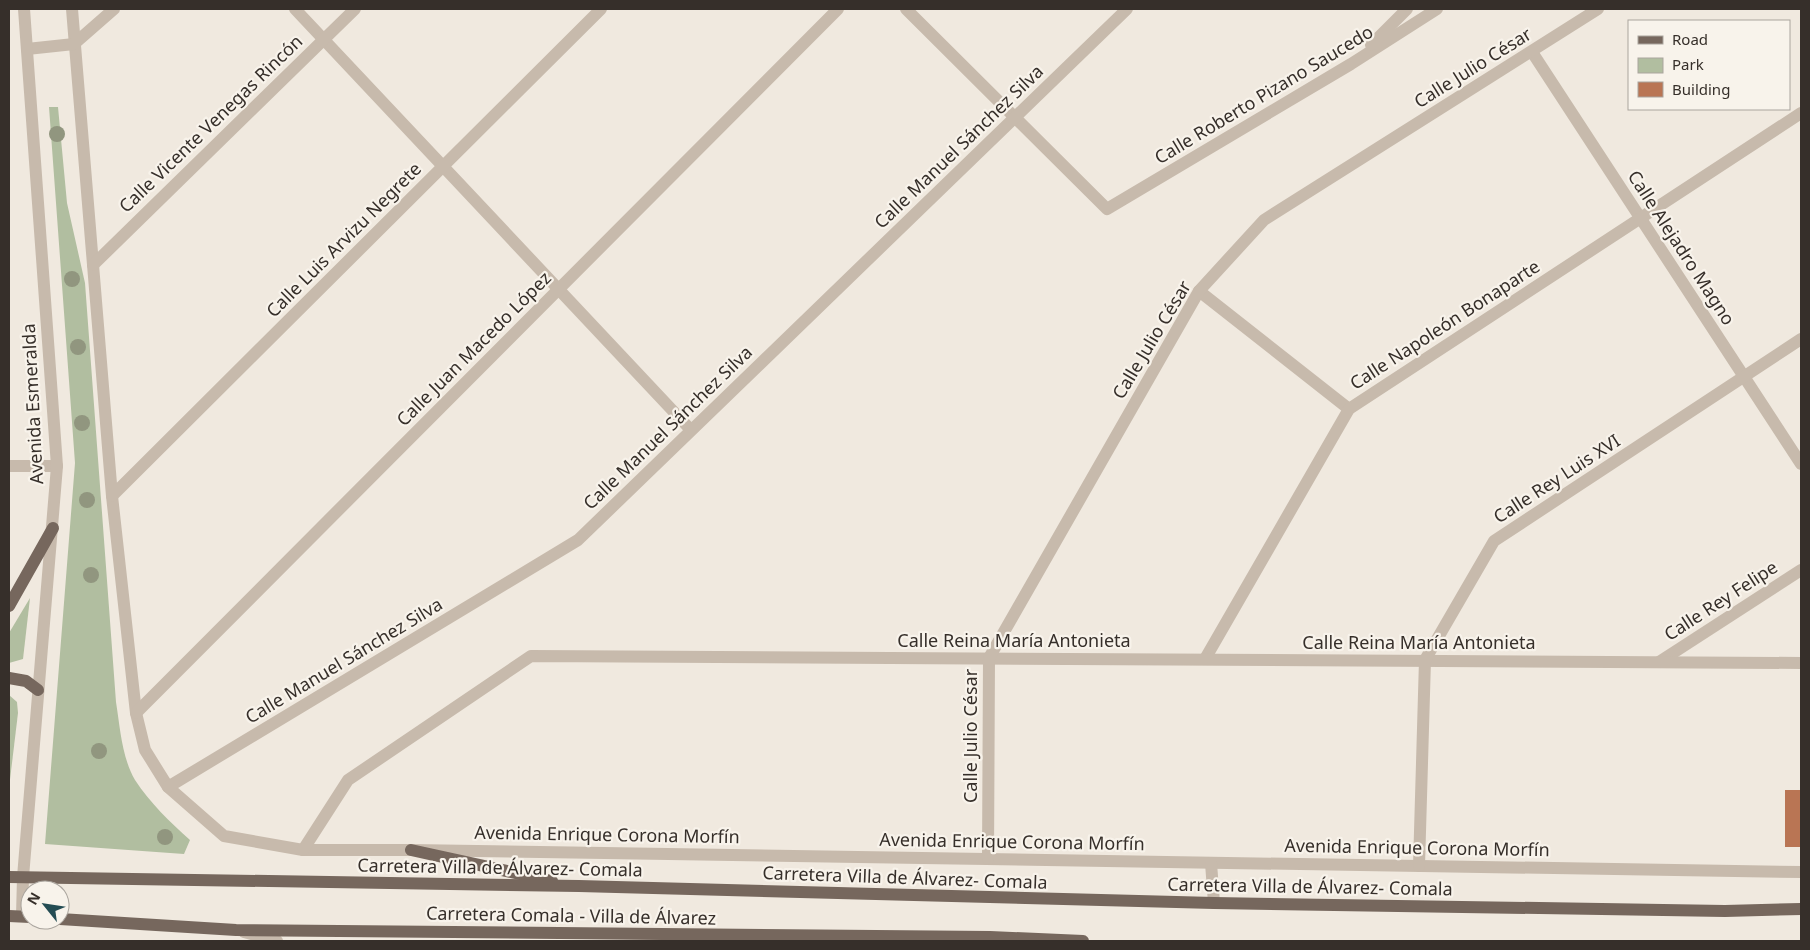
<svg xmlns="http://www.w3.org/2000/svg" width="1810" height="950" font-family="'Noto Sans',sans-serif">
	<style>
		.green { fill: #b1bea0 }
		.building { fill: #b97554 }
		.lines { fill: none; stroke-linecap: round; stroke-linejoin: round }
		.minor { stroke: #c7baac; stroke-width: 12 }
		.major { stroke: #76675d; stroke-width: 12 }
		.tree { fill: #91967f }
		.labels { text-anchor: middle; stroke-width: 4.5; stroke-linejoin: round; paint-order: stroke }
		.street-label { font-size: 18px; fill: #362f2a; stroke: #f8f3eb }
	</style>
	<rect width="100%" height="100%" fill="#f0e9df"/>
	<!-- green -->
	<g class="green">
		<path d="M49 107H58L67 203 85 283 116 702C120 727 122 758 135 780 150 803 170 822 190 840L184 854 45 844 75 463Z"/>
		<path d="M30 598 23 659 9 663V633Z"/>
		<path d="M9 695 17 702 18 713 9 788Z"/>
	</g>
	<!-- building -->
	<rect class="building" x="1785" y="790" width="16" height="57"/>
	<g class="lines">
		<!-- minor -->
		<g class="minor">
			<path d="M72 9 112 496 136 713 145 750 168 787 224 836 303 850H411L1801 872"/>
			<path d="M295 9 690 429"/>
			<path d="M906 9 1107 209 1351 64 1437 9"/>
			<path d="M1371 45 1407 9"/>
			<path d="M27 49 74 44 114 9"/>
			<path d="M1532 52 1801 464"/>
			<path d="M93 265 355 9"/>
			<path d="M1199 291 1349 409"/>
			<path d="M9 466H57"/>
			<path d="M112 496 601 9"/>
			<path d="M1205 659 1349 409 1801 113"/>
			<path d="M1659 662 1801 570"/>
			<path d="M136 713 838 9"/>
			<path d="M168 787 578 540 1127 9"/>
			<path d="M303 850 348 780 531 656 1801 663"/>
			<path d="M988 859 989 658 1199 291 1264 220 1598 9"/>
			<path d="M1211 863 1214 903"/>
			<path d="M1419 866 1425 660 1494 541 1801 339"/>
			<path d="M22 916 23 877 57 466 24 9"/>
			<path d="M244 932 277 941"/>
		</g>
		<!-- major -->
		<g class="major">
			<path d="M9 606 53 528"/>
			<path d="M9 678 26 681 38 690"/>
			<path d="M411 850 552 881"/>
			<path d="M9 877 579 886 1214 903 1725 911 1801 909"/>
			<path d="M9 916 30 917"/>
			<path d="M60 919 236 930 990 937 1083 941"/>
		</g>
	</g>
	<!-- trees -->
	<g class="tree">
		<circle cx="57" cy="134" r="8"/>
		<circle cx="72" cy="279" r="8"/>
		<circle cx="78" cy="347" r="8"/>
		<circle cx="82" cy="423" r="8"/>
		<circle cx="87" cy="500" r="8"/>
		<circle cx="91" cy="575" r="8"/>
		<circle cx="99" cy="751" r="8"/>
		<circle cx="165" cy="837" r="8"/>
	</g>
	<g class="labels">
		<!-- street labels -->
		<g class="street-label">
			<text transform="translate(1473 68) rotate(-32)" y="6">Calle Julio César</text>
			<text transform="translate(1264 95) rotate(-31)" y="6">Calle Roberto Pizano Saucedo</text>
			<text transform="translate(211 124) rotate(-44)" y="6">Calle Vicente Venegas Rincón</text>
			<text transform="translate(959 147) rotate(-44)" y="6">Calle Manuel Sánchez Silva</text>
			<text transform="translate(344 240) rotate(-45)" y="6">Calle Luis Arvizu Negrete</text>
			<text transform="translate(1681 248) rotate(57)" y="6">Calle Alejadro Magno</text>
			<text transform="translate(1445 325) rotate(-33)" y="6">Calle Napoleón Bonaparte</text>
			<text transform="translate(1152 340) rotate(-59)" y="6">Calle Julio César</text>
			<text transform="translate(474 349) rotate(-45)" y="6">Calle Juan Macedo López</text>
			<text transform="translate(33 404) rotate(-93)" y="6">Avenida Esmeralda</text>
			<text transform="translate(668 428) rotate(-44)" y="6">Calle Manuel Sánchez Silva</text>
			<text transform="translate(1557 479) rotate(-33)" y="6">Calle Rey Luis XVI</text>
			<text transform="translate(1721 601) rotate(-33)" y="6">Calle Rey Felipe</text>
			<text x="1014" y="647">Calle Reina María Antonieta</text>
			<text x="1419" y="649">Calle Reina María Antonieta</text>
			<text transform="translate(344 661) rotate(-31)" y="6">Calle Manuel Sánchez Silva</text>
			<text transform="translate(971 736) rotate(-90)" y="6">Calle Julio César</text>
			<text transform="translate(607 835) rotate(1)" y="6">Avenida Enrique Corona Morfín</text>
			<text transform="translate(1012 842) rotate(1)" y="6">Avenida Enrique Corona Morfín</text>
			<text transform="translate(1417 848) rotate(1)" y="6">Avenida Enrique Corona Morfín</text>
			<text transform="translate(500 868) rotate(1)" y="6">Carretera Villa de Álvarez- Comala</text>
			<text transform="translate(905 878) rotate(2)" y="6">Carretera Villa de Álvarez- Comala</text>
			<text transform="translate(1310 887) rotate(1)" y="6">Carretera Villa de Álvarez- Comala</text>
			<text transform="translate(571 916) rotate(1)" y="6">Carretera Comala - Villa de Álvarez</text>
		</g>
	</g>
	<!-- border -->
	<rect width="1810" height="950" fill="none" stroke="#362f2a" stroke-width="20"/>
	<!-- legend -->
	<rect x="1628" y="20" width="162" height="90" fill="#f8f3eb" stroke="#aaa59e"/>
	<rect x="1638" y="36" width="25" height="8" fill="#76675d" stroke="#aaa59e"/>
	<text x="1672" y="45" font-size="15" fill="#362f2a">Road</text>
	<rect x="1638" y="58" width="25" height="15" fill="#b1bea0" stroke="#aaa59e"/>
	<text x="1672" y="70" font-size="15" fill="#362f2a">Park</text>
	<rect x="1638" y="82" width="25" height="15" fill="#b97554" stroke="#aaa59e"/>
	<text x="1672" y="95" font-size="15" fill="#362f2a">Building</text>
	<!-- north arrow -->
	<g transform="translate(45 905) rotate(300)"><circle r="24" fill="#f8f3eb" stroke="#aaa59e"/>
	<path d="M0-4L9 19L0 12L-9 19Z" fill="#244c53"/>
	<text y="-8" font-size="14" font-weight="bold" text-anchor="middle" fill="#362f2a">N</text>
	</g>
</svg>
